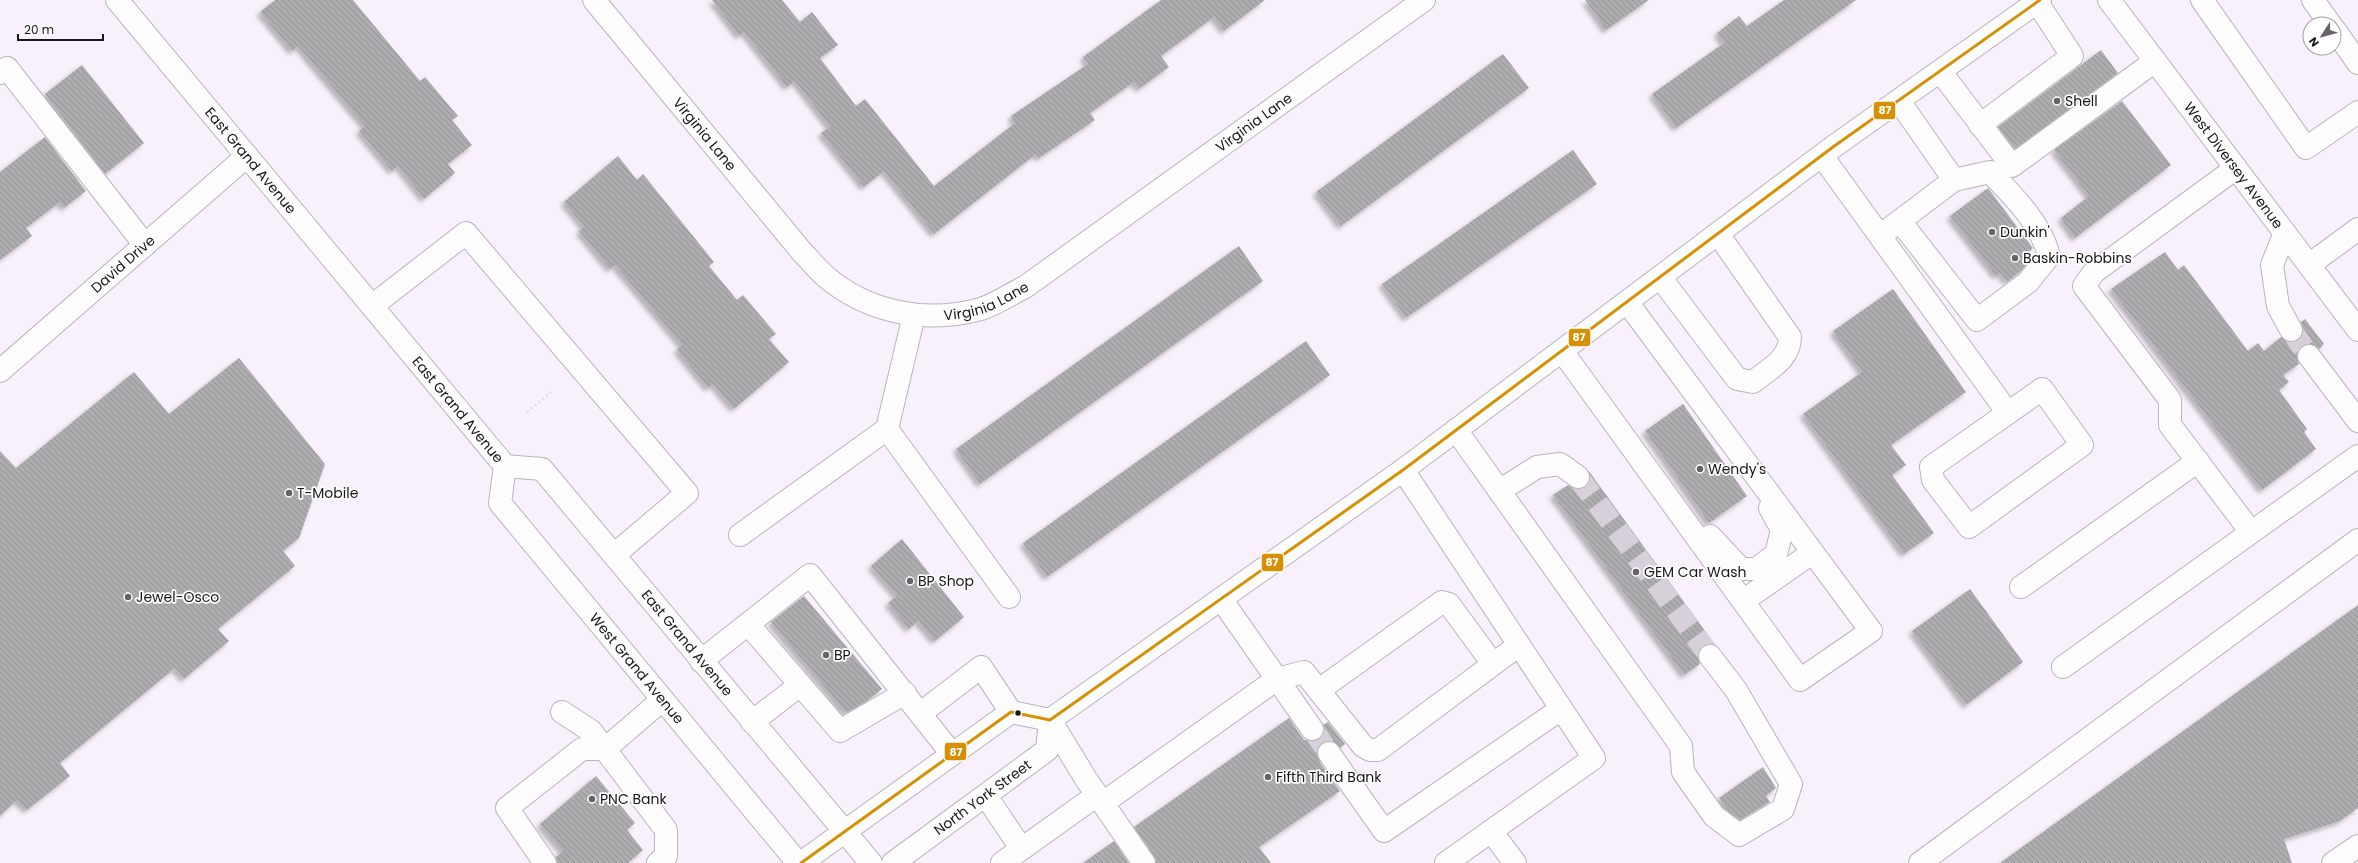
<svg xmlns="http://www.w3.org/2000/svg" width="2358" height="863" font-family="Poppins,sans-serif">
	<style>
		.building { fill: url(#building-back-hatch); filter: url(#shadow) }
		.lines { fill: none; stroke-linecap: round; stroke-linejoin: round }
		.minor-tunnel { stroke: #d7cfd9; stroke-width: 22; stroke-dasharray: 22 11; stroke-linecap: butt }
		.minor-casing { stroke: #bab4bc; stroke-width: 24 }
		.major-casing { stroke: #bab4bc; stroke-width: 24 }
		.path { stroke: #dedcde; stroke-width: 2.5; stroke-dasharray: 2 3; stroke-linecap: butt }
		.minor { stroke: #fefdfe; stroke-width: 22 }
		.major { stroke: #fefdfe; stroke-width: 22 }
		.bus-1-casing { stroke: #fff; stroke-width: 6 }
		.bus-1 { stroke: #d69004; stroke-width: 3 }
		.poi-dot { fill: #686169; stroke: #fff; stroke-width: 1.5 }
		.bus-dot { fill: #1a141b; stroke: #fff; stroke-width: 1.5 }
		.labels { text-anchor: middle; stroke-width: 3.5; stroke-linejoin: round; paint-order: stroke }
		.poi-label { font-size: 14px; fill: #1a141b; stroke: #fff; text-anchor: start }
		.street-label { font-size: 14px; fill: #1a141b; stroke: #fff }
		.line-badge { stroke: #fff; stroke-width: 1.5 }
		.badge-label { font-size: 11px; text-anchor: middle; font-weight: bold; fill: #fff }
	</style>
	<defs>
		<pattern id="building-back-hatch" width="6" height="6" patternUnits="userSpaceOnUse"><rect width="6" height="6" fill="#adadaf"/><path d="M-1 5l2 2M0 0l6 6M5-1l2 2" fill="none" stroke="#949496"/></pattern>
		<filter id="shadow"><feDropShadow dx="-3.5" dy="3.5" stdDeviation="2" flood-color="#0004"/></filter>
	</defs>
	<rect width="100%" height="100%" fill="#f8f0fa"/>
	<!-- building -->
	<g class="building">
		<path d="M275 0H353L420 81 425 77 458 116 452 120 472 145 448 164 455 173 424 199 398 166 392 171 359 131 365 126 298 46 292 51 260 12Z"/>
		<path d="M712 0H782L800 22 812 12 838 45 820 58 856 106 865 99 934 186 1015 123 1011 116 1088 64 1083 57 1161 0H1265L1224 31 1214 17 1161 56 1169 67 1139 89 1134 82 1090 113 1095 120 1039 158 1036 154 934 234 884 171 864 187 821 133 830 127 795 81 787 87 744 32 739 36Z"/>
		<path d="M1585 0H1649L1606 30Z"/>
		<path d="M1784 0H1856L1676 128 1652 94 1724 43 1717 33 1739 16 1747 26Z"/>
		<path d="M2101 50 2118 73 2015 149 1998 127Z"/>
		<path d="M1503 54 1529 88 1341 226 1316 192Z"/>
		<path d="M82 65 144 143 105 174 45 94Z"/>
		<path d="M2122 101 2171 165 2075 238 2061 218 2089 196 2054 150Z"/>
		<path d="M45 137 86 191 64 208 60 202 26 228 32 236 0 260V172Z"/>
		<path d="M1573 150 1597 184 1406 318 1382 284Z"/>
		<path d="M618 156 637 180 643 174 714 262 709 266 737 300 743 295 776 334 769 339 789 362 734 409 713 384 708 388 677 350 682 345 615 265 610 269 579 231 584 227 564 202Z"/>
		<path d="M1988 188 2033 248 2029 252 2033 256 2021 271 2007 282 2000 273 1996 276 1950 216Z"/>
		<path d="M1239 246 1263 281 980 484 956 449Z"/>
		<path d="M2165 252 2178 270 2184 265 2248 351 2258 343 2264 351 2281 337 2290 342 2297 341 2302 336 2303 330 2301 322 2305 319 2324 344 2319 349 2308 344 2301 346 2297 357 2299 364 2283 375 2289 382 2279 390 2307 429 2304 432 2316 449 2262 490 2111 289Z"/>
		<path d="M1893 289 1966 392 1891 445 1906 465 1892 475 1934 533 1904 554 1803 414 1862 372 1833 331Z"/>
		<path d="M1306 341 1330 375 1047 577 1023 543Z"/>
		<path d="M239 358 325 464 299 538 283 551 295 566 218 629 229 641 184 679 175 668 60 763 70 776 27 810 17 800 0 816V451L16 468 134 372 169 414Z"/>
		<path d="M1683 404 1747 496 1709 523 1645 431Z"/>
		<path d="M1588 470 1716 646 1709 644 1702 646 1698 657 1700 664 1684 675 1553 495 1568 485 1576 489 1583 488 1590 479Z"/>
		<path d="M902 539 964 617 935 641 918 621 909 629 888 603 897 596 871 566Z"/>
		<path d="M1970 589 2023 662 1966 705 1912 631Z"/>
		<path d="M804 596 882 689 867 701 846 713 771 622Z"/>
		<path d="M2358 605V808L2340 821 2284 839 2292 863H2000Z"/>
		<path d="M1289 718 1304 740 1313 741 1319 739 1323 734V725L1328 722 1345 744 1340 748 1335 742 1327 741 1318 747 1317 754 1320 762 1340 791 1259 847 1271 863H1156L1154 856 1134 827Z"/>
		<path d="M1763 767 1776 788 1766 796 1770 802 1740 820 1728 811 1719 798Z"/>
		<path d="M596 776 635 823 627 830 643 850 628 863H557L556 857 563 851 540 824Z"/>
		<path d="M1114 841 1129 863H1083Z"/>
	</g>
	<g class="lines">
		<!-- minor-tunnel -->
		<g class="minor-tunnel">
			<path d="M2291 330 2309 356"/>
			<path d="M1578 477 1710 656"/>
			<path d="M1312 729 1329 753"/>
		</g>
		<!-- minor casing -->
		<g class="minor-casing">
			<g id="minor">
				<path id="s1" d="M594 0 802 252C810 260 817 269 825 276 868 313 927 324 981 309 996 304 1011 294 1025 287L1424 0"/>
				<path id="s2" d="M2109 0 2358 330"/>
				<path d="M2202 0 2306 148 2358 112"/>
				<path d="M2313 0 2330 24"/>
				<path d="M2334 29 2358 63"/>
				<path d="M1940 71 2012 166 2155 61"/>
				<path d="M0 73 7 68 145 245"/>
				<path d="M1980 125 2072 56 2037 2"/>
				<path d="M1822 156 2008 413 1931 467 1933 480 1969 527 2082 445 2042 389 2008 413"/>
				<path d="M2236 168 2094 272 2084 286 2170 400V425L2251 532"/>
				<path d="M1900 221 1977 320 2028 282 2049 256C2041 223 2013 196 1990 172L1954 180"/>
				<path d="M1889 229 1954 180 1899 101"/>
				<path d="M2285 233 2272 265 2278 306 2291 330"/>
				<path d="M2309 265 2358 229"/>
				<path d="M1660 277 1737 379 1753 382C1769 369 1790 359 1790 337L1718 234"/>
				<path d="M372 306 466 233 687 493 614 555"/>
				<path d="M914 315 887 429 1009 597"/>
				<path d="M1562 351 1800 680 1871 631 1627 302"/>
				<path d="M2309 356 2358 421"/>
				<path id="s3" d="M0 371 247 156"/>
				<path d="M1456 430 1681 746 1683 772 1714 816 1739 835 1783 809 1791 784 1736 690 1710 656"/>
				<path d="M1403 470 1594 758 1446 863"/>
				<path d="M1499 491 1537 467 1560 464 1578 477"/>
				<path d="M740 535 887 429"/>
				<path d="M1710 536 1741 569H1756L1776 554 1782 530 1770 508"/>
				<path d="M2021 587 2198 461"/>
				<path d="M1221 599 1312 729"/>
				<path d="M1743 601 1812 553"/>
				<path d="M748 624 840 731 905 693"/>
				<path d="M701 661 810 575 952 754"/>
				<path d="M2063 667 2358 456"/>
				<path d="M1319 690 1442 602 1449 604 1493 664"/>
				<path d="M562 712 591 731 666 830V856L658 863"/>
				<path d="M921 713 981 667 1011 712"/>
				<path d="M1050 720 1086 779 1144 863"/>
				<path d="M752 722 800 685"/>
				<path d="M1329 753 1384 831 1561 709"/>
				<path d="M986 796 1021 848"/>
				<path d="M1103 803 1277 679 1304 672 1363 746 1370 750H1378L1519 645"/>
				<path d="M1491 831 1515 863"/>
				<path d="M545 863 507 808 582 749H605L662 700"/>
				<path d="M1002 863 1097 795"/>
				<path d="M1920 863 2358 540"/>
				<path d="M2333 863 2358 846"/>
			</g>
		</g>
		<!-- major casing -->
		<g class="major-casing">
			<g id="major">
				<path id="s4" d="M117 0 505 466 542 469 871 863"/>
				<path id="s5" d="M505 466 500 503 798 863"/>
				<path d="M801 863 1011 712 1050 720 1403 470 1833 147 2040 0"/>
				<path id="s6" d="M893 863 1047 750 1050 720"/>
			</g>
		</g>
		<!-- path -->
		<path class="path" d="M527 412 551 392"/>
		<!-- minor -->
		<use href="#minor" class="minor"/>
		<!-- major -->
		<use href="#major" class="major"/>
		<!-- bus-1 casing -->
		<g class="bus-1-casing">
			<path id="bus-1" d="M801 863 1011 712 1050 720 1403 470 1833 147 2040 0"/>
		</g>
		<!-- bus-1 -->
		<use href="#bus-1" class="bus-1"/>
	</g>
	<!-- markers -->
	<g class="poi-dot">
		<circle cx="2057" cy="101" r="4"/>
		<circle cx="1992" cy="232" r="4"/>
		<circle cx="2015" cy="258" r="4"/>
		<circle cx="1700" cy="469" r="4"/>
		<circle cx="289" cy="493" r="4"/>
		<circle cx="1636" cy="572" r="4"/>
		<circle cx="910" cy="581" r="4"/>
		<circle cx="128" cy="597" r="4"/>
		<circle cx="826" cy="655" r="4"/>
		<circle cx="1268" cy="777" r="4"/>
		<circle cx="592" cy="799" r="4"/>
	</g>
	<circle class="bus-dot" cx="1018" cy="713" r="3.5"/>
	<g class="labels">
		<!-- poi labels -->
		<g class="poi-label">
			<text x="2065" y="106">Shell</text>
			<text x="2000" y="237">Dunkin'</text>
			<text x="2023" y="263">Baskin-Robbins</text>
			<text x="1708" y="474">Wendy's</text>
			<text x="297" y="498">T-Mobile</text>
			<text x="1644" y="577">GEM Car Wash</text>
			<text x="918" y="586">BP Shop</text>
			<text x="136" y="602">Jewel-Osco</text>
			<text x="834" y="660">BP</text>
			<text x="1276" y="782">Fifth Third Bank</text>
			<text x="600" y="804">PNC Bank</text>
		</g>
		<!-- street labels -->
		<g class="street-label">
			<text dy="5" stroke="none"><textPath href="#s1" startOffset="857">Virginia Lane</textPath></text>
			<text dy="5" stroke="none"><textPath href="#s1" startOffset="174">Virginia Lane</textPath></text>
			<text dy="5" stroke="none"><textPath href="#s4" startOffset="209">East Grand Avenue</textPath></text>
			<text dy="5" stroke="none"><textPath href="#s2" startOffset="207">West Diversey Avenue</textPath></text>
			<text dy="5" stroke="none"><textPath href="#s3" startOffset="163">David Drive</textPath></text>
			<text dy="5" stroke="none"><textPath href="#s1" startOffset="533">Virginia Lane</textPath></text>
			<text dy="5" stroke="none"><textPath href="#s4" startOffset="533">East Grand Avenue</textPath></text>
			<text dy="5" stroke="none"><textPath href="#s4" startOffset="870">East Grand Avenue</textPath></text>
			<text dy="5" stroke="none"><textPath href="#s5" startOffset="252">West Grand Avenue</textPath></text>
			<text dy="5" stroke="none"><textPath href="#s6" startOffset="111">North York Street</textPath></text>
		</g>
	</g>
	<g class="line-badge">
		<rect x="1873" y="101" width="23" height="19" rx="4" fill="#d69004"/>
		<rect x="1568" y="328" width="23" height="19" rx="4" fill="#d69004"/>
		<rect x="1261" y="553" width="23" height="19" rx="4" fill="#d69004"/>
		<rect x="944" y="742" width="23" height="19" rx="4" fill="#d69004"/>
	</g>
	<g class="badge-label">
		<text x="1885" y="114">87</text>
		<text x="1579" y="341">87</text>
		<text x="1272" y="566">87</text>
		<text x="956" y="756">87</text>
	</g>
	<!-- north arrow -->
	<g transform="translate(2322 36) rotate(234)"><circle r="19" fill="#ffffff" stroke="#a3a1a4"/>
	<path d="M0-3L7 15L0 10L-7 15Z" fill="#686169"/>
	<text y="-6" font-size="11" font-weight="bold" text-anchor="middle" fill="#1a141b">N</text>
	</g>
	<!-- scale -->
	<path d="M18 34v6h85v-6" fill="none" stroke="#1a141b" stroke-width="2"/>
	<text x="24" y="34" font-size="12" fill="#1a141b" stroke="#ffffff" stroke-width="3" paint-order="stroke">20 m</text>
</svg>
